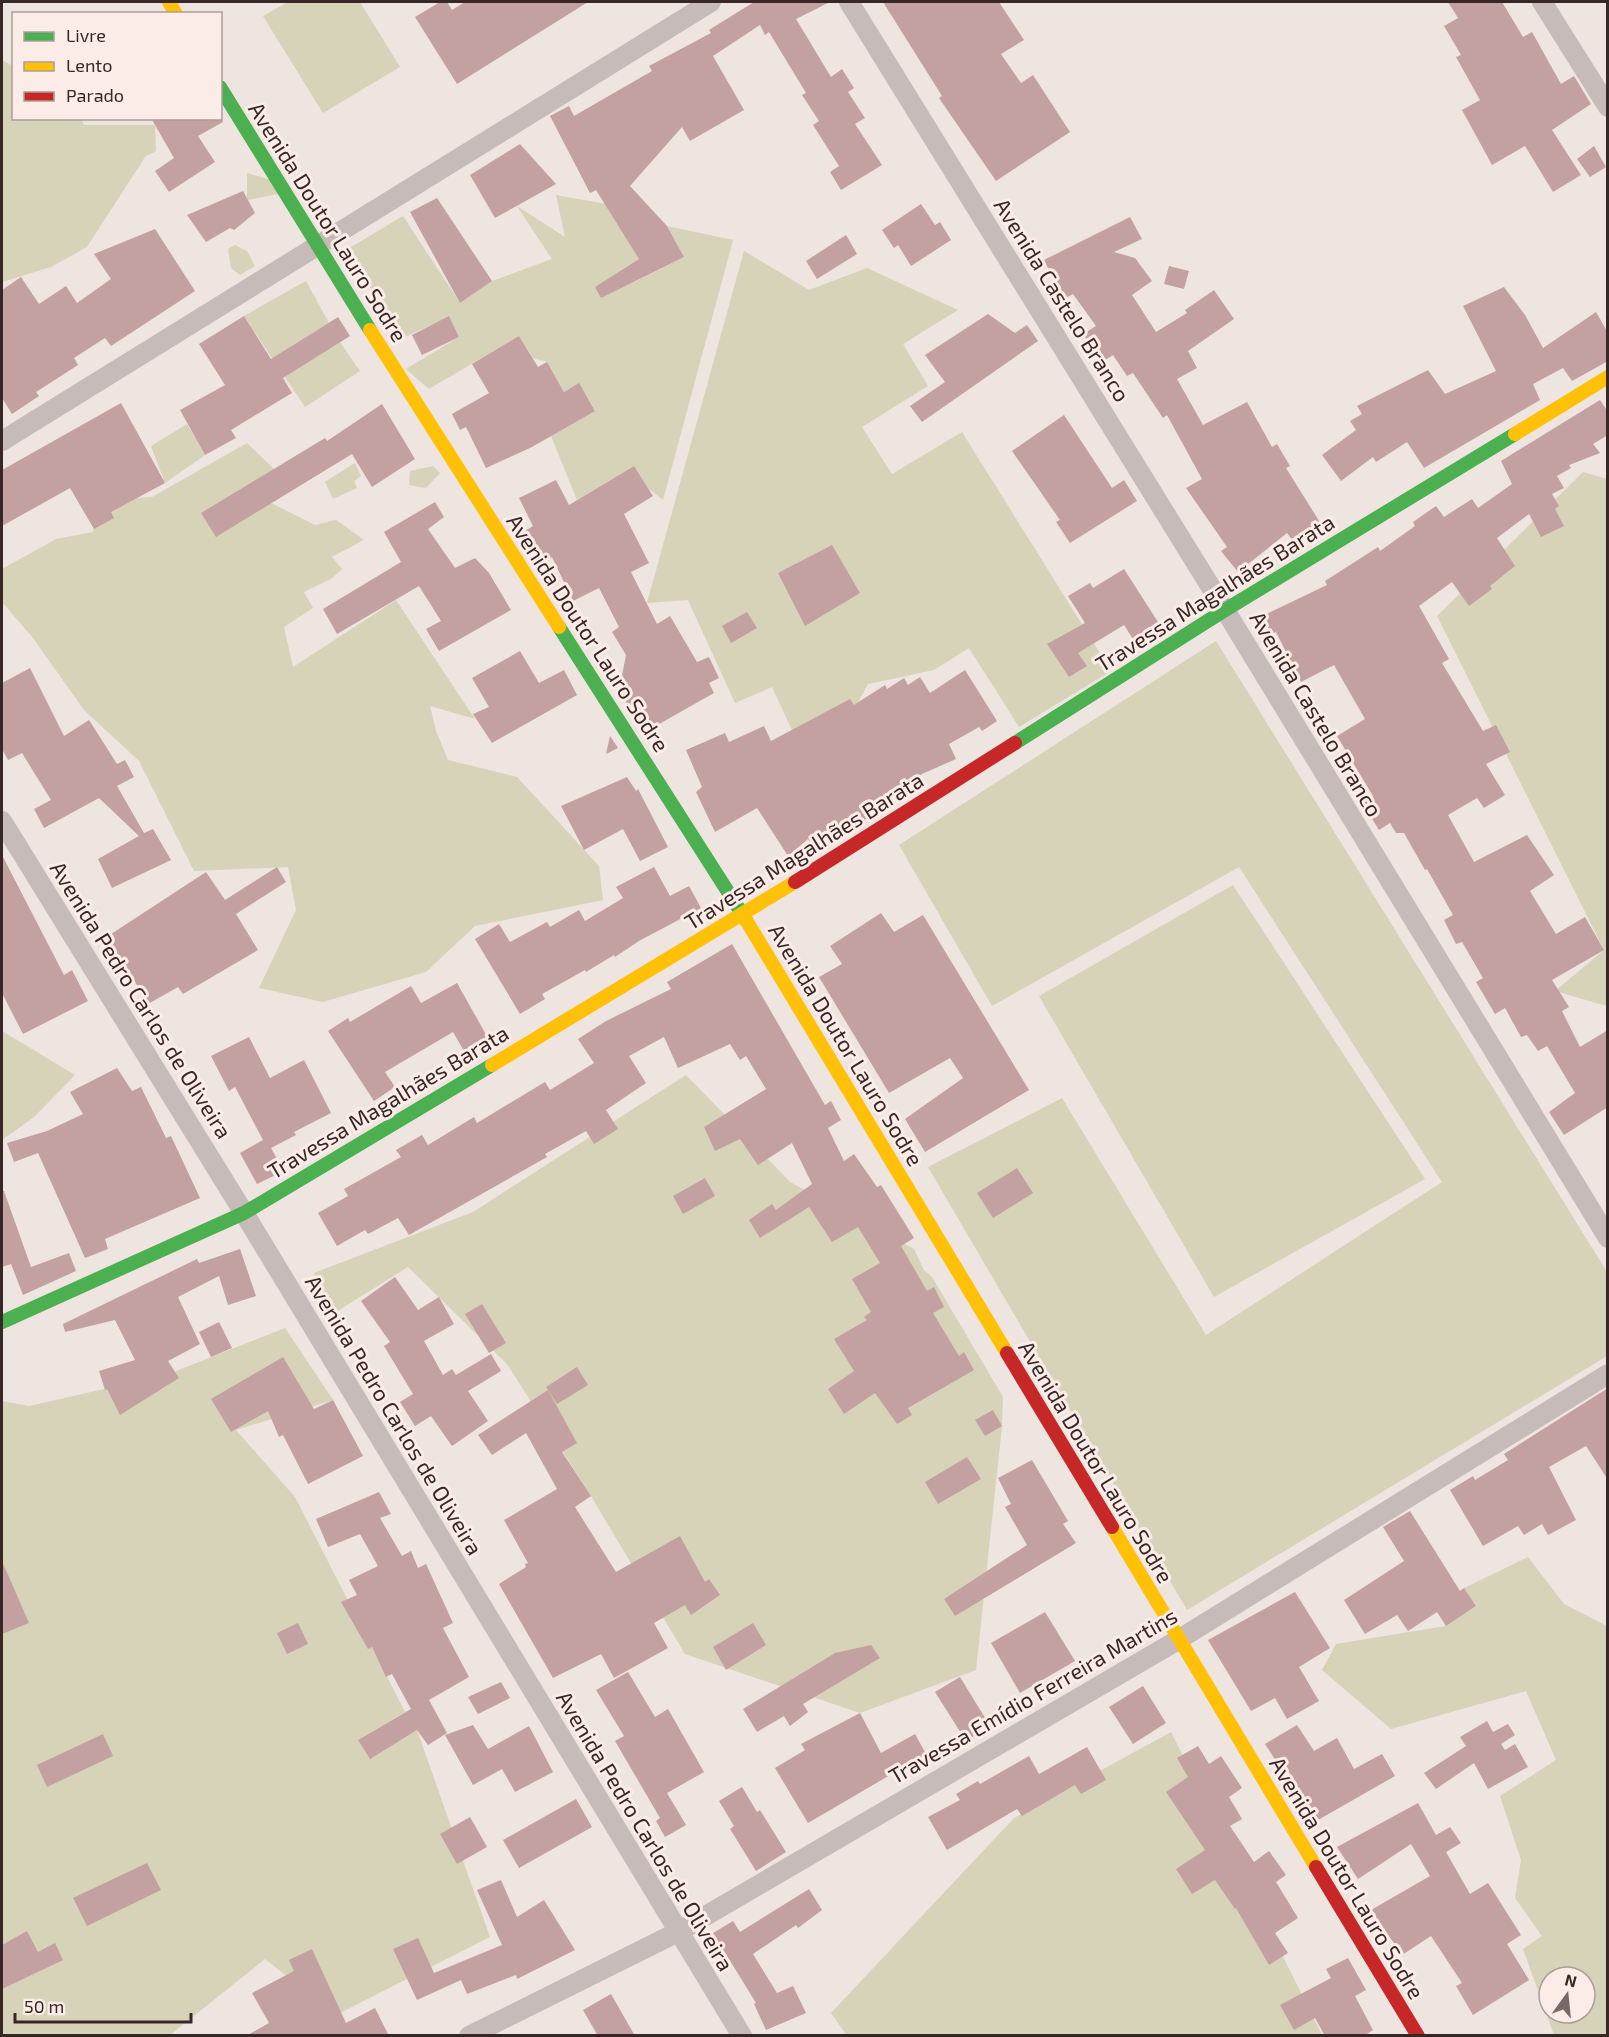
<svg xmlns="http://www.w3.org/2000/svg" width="1609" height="2037" font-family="'Exo 2',sans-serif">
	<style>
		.green { fill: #d6d3b8; fill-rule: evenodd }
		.building { fill: #c4a1a1 }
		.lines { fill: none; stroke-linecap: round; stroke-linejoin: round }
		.street { stroke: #c7bbb9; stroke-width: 20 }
		.fast { stroke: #4caf50; stroke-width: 14 }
		.slow { stroke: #ffc107; stroke-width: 14 }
		.jam { stroke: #c62828; stroke-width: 14 }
		.labels { text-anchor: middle; stroke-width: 6; stroke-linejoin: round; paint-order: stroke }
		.street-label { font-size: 22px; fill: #382727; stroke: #fbece7 }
	</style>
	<rect width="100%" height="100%" fill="#eee4e0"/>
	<!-- green -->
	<g class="green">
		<path d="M288 2H360L400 67 323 113 263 16Z"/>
		<path d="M2 60 13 66 14 118 81 119 84 125H155L156 151 145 157 87 247 51 267 2 282Z"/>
		<path d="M247 173 271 180 278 194 247 200Z"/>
		<path d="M556 195 606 204 639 259 621 270 632 283 684 257 667 226 733 240 663 500 648 488 634 466 577 500 551 436 595 410 579 384 565 393 547 362 533 358 519 336 429 389 406 369 459 337 449 317 402 338 346 250 403 216 460 303 492 281 552 259 517 206 565 237Z"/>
		<path d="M235 245 247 251 255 266 240 275 231 268 228 249Z"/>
		<path d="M744 251 809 290 867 268 958 310 903 344 928 386 862 427 892 474 962 432 1111 671 1019 727 969 648 934 670 868 684 838 740 804 756 772 687 735 703 688 600 647 603Z"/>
		<path d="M306 281 329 323 290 347 340 342 360 371 305 407 244 316Z"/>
		<path d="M187 424 205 455 165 483 151 446Z"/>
		<path d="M247 443 274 469 271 503 315 525 336 520 364 540 332 557 342 569 331 579 304 592 313 608 284 627 293 667 396 600 475 719 430 706 436 731 448 760 517 777 599 866 603 900 475 926 426 972 323 1002 259 988 296 910 288 867 194 871 139 761 84 710 33 638 2 602V569L56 539 93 532 101 490 137 498 152 497Z"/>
		<path d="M355 463 361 476 354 481 357 488 333 499 325 482Z"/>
		<path d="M433 466 440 473 426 488 409 485 410 471Z"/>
		<path d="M1583 472 1607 479V1006L1555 991 1604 950 1437 616Z"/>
		<path d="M1216 641 1607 1272V1356L1187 1610 928 1167 1062 1098 1206 1335 1442 1182 1239 867 992 1006 899 845Z"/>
		<path d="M1233 885 1425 1179 1214 1297 1039 996Z"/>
		<path d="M2 1031 75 1075 34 1117 2 1140Z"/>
		<path d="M686 1075 790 1182 914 1249 924 1270 932 1277 1003 1397 1002 1426 976 1670 860 1713 685 1654 591 1496 507 1364 408 1267 328 1317 314 1273 473 1212Z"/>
		<path d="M285 1328 333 1400 236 1430 295 1497 405 1712 358 1740 370 1758 417 1730 490 1937 336 2015 265 1959 170 2035H2V1401L29 1406 166 1375Z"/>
		<path d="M1528 1557 1564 1604 1607 1626V2035H1554L1523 1949 1542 1936 1515 1898 1521 1860 1500 1796 1556 1760 1526 1691 1391 1729 1322 1670 1336 1644 1446 1626 1476 1606 1464 1588ZM1549 1977H1585V2013H1549Z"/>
		<path d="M1171 1732 1322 2035 847 2036 831 2013 1014 1818Z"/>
	</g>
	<!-- building -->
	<g class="building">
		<path d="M440 2H447L452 10 465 2H588L457 84 415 17Z"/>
		<path d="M754 2H830L796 19 831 77 842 69 854 88 848 92 865 118 855 124 882 165 841 190 830 172 839 166 813 125 819 121 802 95 806 93 769 32 765 35 760 25 713 56 744 110 690 141 682 127 630 186 667 226 684 257 601 298 595 287 639 259 596 190 590 193 550 116 569 106 574 116 652 71 649 66 711 33 709 30Z"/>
		<path d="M883 2H999L1024 40 1001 54 1021 83 1033 75 1070 132 996 181 939 98 942 96Z"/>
		<path d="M1448 2H1502L1523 37 1532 32 1561 84 1574 76 1591 104 1552 130 1581 175 1553 192 1525 146 1492 165 1462 110 1480 100 1456 57 1461 55 1444 26 1458 18Z"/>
		<path d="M151 118H221L223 122 198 136 215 162 169 192 155 171 174 158Z"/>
		<path d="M520 144 556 184 495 218 470 175Z"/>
		<path d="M1594 146 1606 167 1590 177 1577 159Z"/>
		<path d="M243 191 255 213 234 230 230 228 206 242 187 215Z"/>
		<path d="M437 198 492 281 460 303 410 212Z"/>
		<path d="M921 204 935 225 940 222 951 240 911 266 898 245 894 248 882 230Z"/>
		<path d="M1130 217 1142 239 1114 252 1135 258 1152 281 1132 295 1156 332 1187 313 1185 310 1214 290 1234 319 1188 351 1197 368 1177 379 1203 425 1247 402 1272 447 1277 444 1290 466 1286 468 1321 524 1293 541 1287 533 1238 572 1221 551 1227 547 1186 488 1202 479 1167 415 1163 418 1133 373 1127 376 1113 355 1102 362 1083 334 1096 326 1073 294 1064 299 1044 260Z"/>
		<path d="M155 229 195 291 111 346 105 338 74 358 78 365 36 392 39 396 12 414 2 398V290L21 277 39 304 66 286 77 303 111 279 94 254Z"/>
		<path d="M846 235 857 254 817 279 806 261Z"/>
		<path d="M1169 266 1189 271 1184 289 1164 284Z"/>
		<path d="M1504 287 1525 315 1543 348 1596 312 1608 333V361L1572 381 1563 368 1533 384 1540 400 1424 468 1407 442 1376 462 1373 457 1341 481 1322 455 1356 430 1350 421 1362 414 1357 406 1428 370 1445 394 1496 371 1463 306Z"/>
		<path d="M988 314 1015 333 1027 325 1038 341 922 422 910 406 945 382 925 355Z"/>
		<path d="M244 316 271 359 338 317 350 336 283 378 292 393 231 430 236 438 205 455 180 410 225 385 199 344Z"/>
		<path d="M449 316 459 337 422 355 412 335Z"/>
		<path d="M519 336 538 367 547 362 564 392 579 383 595 411 532 447 486 468 466 427 460 430 452 414 489 393 472 364Z"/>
		<path d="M1600 400 1608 412V435L1593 444 1600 453 1569 465 1571 468 1557 476 1564 488 1552 494 1559 506 1555 509 1564 526 1541 537 1529 514 1497 538 1515 566 1490 586 1492 589 1469 606 1452 582 1419 606 1449 659 1442 663 1483 731 1496 725 1510 752 1486 764 1505 795 1484 808 1477 798 1448 815 1474 862 1527 835 1554 875 1530 891 1556 934 1585 917 1604 950 1552 980 1569 1007 1562 1011 1580 1047 1608 1030V1107L1564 1135 1549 1112 1575 1093 1547 1046 1538 1051 1527 1035 1521 1037 1505 1008 1495 1014 1476 982 1483 978 1462 942 1456 944 1444 920 1453 915 1427 869 1425 870 1404 833H1396L1390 823 1379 830 1362 803 1373 796 1337 736 1365 719 1334 665 1301 682 1276 632 1271 634 1262 616 1327 585 1325 581 1378 547 1380 551 1415 526 1413 522 1436 506 1444 517 1472 499 1478 508 1512 484 1501 461Z"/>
		<path d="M121 403 165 483 111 512 114 518 94 529 70 488 2 526V470Z"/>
		<path d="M382 404 415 459 372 487 352 454 216 537 201 513 325 438 327 441Z"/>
		<path d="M1064 415 1112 488 1124 480 1137 501 1070 543 1056 522 1060 520 1012 451Z"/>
		<path d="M634 466 653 496 624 514 649 563 631 572 657 624 670 616 697 662 709 657 719 678 709 683 714 693 645 732 619 691 626 655 612 632 619 627 599 588 573 601 552 557 538 565 519 535 533 526 519 498 556 480 569 505Z"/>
		<path d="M435 502 444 517 428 529 455 568 475 558 489 573 511 610 439 651 426 629 441 621 419 586 337 634 323 609 401 562 384 532Z"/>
		<path d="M832 545 860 593 805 626 778 573Z"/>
		<path d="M1124 569 1158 622 1133 639 1124 625 1078 653 1087 666 1069 677 1047 644 1085 623 1068 596 1090 583 1093 588Z"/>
		<path d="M747 612 757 628 731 643 722 626Z"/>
		<path d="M520 651 539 683 564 670 577 695 492 743 473 714 489 707 472 678Z"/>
		<path d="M30 668 64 736 89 720 117 764 125 760 134 777 117 786 144 833 153 829 171 860 112 888 98 859 139 836 99 798 44 828 34 809 51 800 22 753 8 760 2 749V683Z"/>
		<path d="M965 670 997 721 982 731 979 727 949 744 956 759 922 774 865 812 869 817 815 851 808 839 788 856 757 808 715 832 696 792 702 787 686 750 725 733 729 742 764 726 771 741 850 699 854 705 885 685 887 689 904 678 908 685 920 677 930 693Z"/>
		<path d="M610 736 618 748 606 754Z"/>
		<path d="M627 777 636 791 638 789 668 847 640 861 623 829 584 850 561 806Z"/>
		<path d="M2 855 64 975 72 970 88 1001 23 1034 2 993Z"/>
		<path d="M277 867 286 882 236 914 258 950 183 994 178 987 148 1004 124 963 105 938 206 872 225 900Z"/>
		<path d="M654 867 670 896 689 886 701 908 639 941 615 957 614 955 586 972 585 970 542 994 545 999 520 1014 475 939 499 924 510 942 547 922 550 927 579 910 585 921 623 898 616 887Z"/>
		<path d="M881 913 894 932 923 915 1029 1090 925 1152 905 1119 963 1078 950 1058 889 1093 819 977 842 964 830 946Z"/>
		<path d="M732 944 825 1105 831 1101 841 1120 828 1128 844 1161 854 1154 877 1187 881 1185 914 1238 901 1246 927 1291 934 1287 944 1307 933 1313 959 1356 964 1352 974 1370 908 1408 912 1415 897 1424 875 1393 844 1414 828 1389 854 1371 834 1339 867 1320 864 1317 871 1312 852 1279 880 1263 858 1227 832 1242 809 1207 760 1238 749 1220 772 1204 776 1210 812 1184 792 1143 758 1165 740 1139 715 1151 704 1127 766 1089 746 1056 740 1060 730 1044 678 1068 664 1037 629 1056 646 1083 606 1110 618 1129 594 1144 586 1131 545 1154 547 1157 409 1235 398 1218 368 1234 365 1230 337 1246 318 1213 348 1196 344 1189 401 1157 396 1150 422 1135 428 1145 474 1117 477 1123 545 1082 550 1090 594 1063 578 1039 606 1021 671 989 667 982Z"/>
		<path d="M457 983 488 1038 464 1051 453 1032 385 1072 395 1087 374 1101 328 1031 348 1018 350 1022 411 986 421 1003Z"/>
		<path d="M249 1037 270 1078 304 1060 331 1113 294 1132 296 1135 271 1148 284 1171 257 1184 240 1153 263 1140 235 1087 229 1091 211 1056Z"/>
		<path d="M117 1068 132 1091 141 1087 166 1138 171 1136 200 1198 105 1239 108 1249 85 1258 38 1153 14 1162 7 1143 47 1131 83 1114 70 1092Z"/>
		<path d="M1017 1168 1033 1193 993 1218 977 1193Z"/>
		<path d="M705 1178 715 1196 683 1214 673 1196Z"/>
		<path d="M2 1191H4L31 1267 69 1253 76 1271 23 1295 11 1264 2 1267Z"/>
		<path d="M240 1249 256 1296 228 1305 219 1276 178 1297 200 1344 168 1361 179 1378 120 1415 107 1389 105 1390 99 1371 135 1360 115 1320 65 1332 63 1324 197 1259 199 1263Z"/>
		<path d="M395 1277 418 1310 439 1297 454 1324 424 1341 443 1375 452 1369 456 1375 491 1354 501 1371 468 1391 488 1421 452 1446 431 1416 415 1426 400 1402 413 1394 384 1346 390 1342 361 1301Z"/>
		<path d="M482 1304 506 1343 489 1353 465 1314Z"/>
		<path d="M219 1322 232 1348 211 1357 199 1332Z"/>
		<path d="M283 1357 314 1409 333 1400 363 1456 308 1484 283 1435 279 1437 268 1411 231 1432 211 1399Z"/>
		<path d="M577 1367 588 1385 557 1404 546 1387Z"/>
		<path d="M1608 1388V1480L1586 1446 1549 1467 1576 1520 1548 1535 1542 1524 1524 1535 1518 1526 1483 1546 1450 1490 1473 1476 1475 1480 1508 1460 1504 1454Z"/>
		<path d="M548 1390 577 1443 562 1452 591 1496 575 1507 616 1572 680 1536 705 1582 709 1579 720 1595 691 1615 685 1605 654 1623 668 1648 614 1678 601 1654 553 1678 499 1584 526 1567 525 1564 528 1563 504 1520 557 1489 526 1433 492 1455 478 1435Z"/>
		<path d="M993 1410 1002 1426 985 1436 975 1420Z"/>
		<path d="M967 1457 981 1479 938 1504 925 1482Z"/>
		<path d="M1032 1460 1068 1521 1063 1524 1076 1543 955 1616 944 1599 1027 1545 1005 1507 1011 1504 998 1478Z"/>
		<path d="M379 1492 391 1514 380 1518 402 1556 411 1551 418 1568 426 1564 453 1623 443 1628 469 1677 429 1700 447 1733 428 1745 417 1730 370 1759 358 1740 411 1709 392 1674 386 1677 372 1647 368 1649 341 1602 357 1595 349 1580 378 1566 360 1534 328 1547 316 1519Z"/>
		<path d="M1410 1511 1460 1591 1464 1588 1476 1606 1446 1626 1437 1612 1408 1631 1397 1615 1365 1634 1344 1600 1404 1561 1383 1527Z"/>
		<path d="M2 1561 29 1623 2 1634Z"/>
		<path d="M1295 1592 1330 1648 1299 1667 1319 1701 1287 1719 1275 1698 1251 1711 1208 1640Z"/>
		<path d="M1045 1612 1075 1661 1020 1693 991 1643Z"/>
		<path d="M298 1623 308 1644 287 1654 277 1633Z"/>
		<path d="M753 1623 766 1645 726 1670 713 1647Z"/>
		<path d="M871 1645 880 1658 803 1704 808 1712 790 1726 784 1716 757 1732 743 1709 835 1653Z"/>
		<path d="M628 1672 655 1717 668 1709 704 1772 667 1793 686 1825 665 1837 656 1821 660 1818 615 1741 624 1736 596 1690Z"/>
		<path d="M960 1677 990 1726 966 1741 935 1692Z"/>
		<path d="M501 1682 510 1698 478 1714 468 1697Z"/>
		<path d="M1143 1686 1166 1723 1133 1744 1109 1707Z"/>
		<path d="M860 1713 881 1753 915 1734 926 1754 808 1823 775 1768 805 1750 801 1744Z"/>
		<path d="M1487 1721 1493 1732 1508 1724 1515 1735 1501 1744 1505 1750 1515 1744 1528 1767 1488 1789 1474 1763 1436 1789 1424 1773 1466 1746 1460 1737Z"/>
		<path d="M473 1725 488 1749 529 1726 553 1772 515 1792 502 1769 473 1785 445 1735Z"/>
		<path d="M1297 1725 1314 1751 1337 1738 1354 1769 1382 1754 1395 1776 1311 1824 1298 1801 1303 1798 1283 1761 1278 1764 1265 1744Z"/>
		<path d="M103 1734 113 1756 47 1787 37 1765Z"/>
		<path d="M1198 1746 1209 1764 1221 1756 1242 1788 1229 1797 1242 1819 1230 1826 1254 1862 1269 1851 1286 1875 1276 1882 1298 1918 1275 1933 1288 1953 1269 1965 1236 1908 1235 1909 1215 1880 1192 1894 1176 1869 1205 1850 1166 1792 1188 1777 1177 1758Z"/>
		<path d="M1087 1747 1106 1780 1081 1794 1075 1785 1022 1816 1017 1809 947 1850 928 1817 960 1800 956 1794 978 1781 980 1784 1029 1756 1039 1774Z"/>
		<path d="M742 1787 757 1812 760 1810 786 1852 756 1871 730 1829 734 1826 719 1801Z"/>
		<path d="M576 1799 592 1827 519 1868 503 1840Z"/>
		<path d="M1418 1803 1436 1835 1450 1827 1461 1843 1446 1852 1470 1894 1488 1883 1521 1935 1507 1944 1529 1980 1473 2015 1456 1986 1462 1983 1431 1936 1402 1955 1371 1910 1430 1876 1411 1844 1358 1879 1337 1847Z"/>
		<path d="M470 1817 487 1847 457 1864 440 1834Z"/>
		<path d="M147 1863 161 1890 87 1926 73 1898Z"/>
		<path d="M501 1880 517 1917 544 1900 575 1950 517 1979 516 1975 467 1994 461 1980 417 2000 393 1949 418 1938 434 1973 502 1945 477 1890Z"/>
		<path d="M809 1889 822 1910 798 1928 796 1925 753 1954 777 1993 793 1986 806 2013 766 2030 754 2004 756 2003 713 1933 733 1921 740 1932Z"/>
		<path d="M27 1931 38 1952 55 1943 63 1960 2 1989V1945Z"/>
		<path d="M312 1949 346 2023 375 2008 389 2036H246L269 2023 252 1993 294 1971 289 1960Z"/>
		<path d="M1348 1958 1366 1990 1355 1996 1373 2030 1364 2036H1325L1315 2018 1294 2030 1280 2005 1331 1978 1326 1969Z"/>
		<path d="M611 1994 635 2036H598L583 2010Z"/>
	</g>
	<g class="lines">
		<!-- street -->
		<g class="street">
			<path d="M849 2 1225 610 1608 1238"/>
			<path d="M1542 2 1608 107"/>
			<path d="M2 441 711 2"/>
			<path d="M2 821 244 1213 742 2036"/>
			<path d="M469 2036 678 1932 1178 1640 1608 1374"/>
		</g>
		<!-- fast -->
		<g class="fast">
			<path d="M220 87 370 330"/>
			<path d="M559 627 746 920"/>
			<path d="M1015 743 1225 610 1515 434"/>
			<path d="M2 1322 244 1213 492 1065"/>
		</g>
		<!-- slow -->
		<g class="slow">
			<path d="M169 2 176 14"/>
			<path d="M370 330 559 627"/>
			<path d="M1515 434 1608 377"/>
			<path d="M746 920 1007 1353"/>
			<path d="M492 1065 795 882"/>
			<path d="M1112 1527 1316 1867"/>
		</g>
		<!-- jam -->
		<g class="jam">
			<path d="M795 882 1015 743"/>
			<path d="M1007 1353 1112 1527"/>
			<path d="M1316 1867 1418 2036"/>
		</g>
	</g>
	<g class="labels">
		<!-- street labels -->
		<g class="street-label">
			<text transform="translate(328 222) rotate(58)" y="8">Avenida Doutor Lauro Sodre</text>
			<text transform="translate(1062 300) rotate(58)" y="8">Avenida Castelo Branco</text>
			<text transform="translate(1215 593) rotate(-32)" y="8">Travessa Magalhães Barata</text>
			<text transform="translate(588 633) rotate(57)" y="8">Avenida Doutor Lauro Sodre</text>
			<text transform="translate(1316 714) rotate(59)" y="8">Avenida Castelo Branco</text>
			<text transform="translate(804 851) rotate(-32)" y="8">Travessa Magalhães Barata</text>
			<text transform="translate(141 1000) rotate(58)" y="8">Avenida Pedro Carlos de Oliveira</text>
			<text transform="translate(846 1045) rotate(59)" y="8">Avenida Doutor Lauro Sodre</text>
			<text transform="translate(388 1102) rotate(-31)" y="8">Travessa Magalhães Barata</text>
			<text transform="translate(394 1415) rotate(59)" y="8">Avenida Pedro Carlos de Oliveira</text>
			<text transform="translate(1096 1462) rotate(59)" y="8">Avenida Doutor Lauro Sodre</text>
			<text transform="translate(1033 1696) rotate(-30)" y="8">Travessa Emídio Ferreira Martins</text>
			<text transform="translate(645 1831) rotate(59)" y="8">Avenida Pedro Carlos de Oliveira</text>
			<text transform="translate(1347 1878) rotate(59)" y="8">Avenida Doutor Lauro Sodre</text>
		</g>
	</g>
	<!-- border -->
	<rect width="1609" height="2037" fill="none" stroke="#382727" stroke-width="6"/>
	<!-- legend -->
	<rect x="12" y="12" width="210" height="108" fill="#fbece7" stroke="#ad9d9a" stroke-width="1.5"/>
	<rect x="24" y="32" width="30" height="9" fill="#4caf50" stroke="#ad9d9a" stroke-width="1.5"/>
	<text x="66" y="42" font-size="18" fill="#382727">Livre</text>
	<rect x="24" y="62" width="30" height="9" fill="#ffc107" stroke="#ad9d9a" stroke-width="1.5"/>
	<text x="66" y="72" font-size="18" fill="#382727">Lento</text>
	<rect x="24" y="92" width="30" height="9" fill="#c62828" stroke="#ad9d9a" stroke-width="1.5"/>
	<text x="66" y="102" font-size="18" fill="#382727">Parado</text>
	<!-- north arrow -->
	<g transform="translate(1567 1995) rotate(15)"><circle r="28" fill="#fbece7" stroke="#ad9d9a" stroke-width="1.5"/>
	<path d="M0-4.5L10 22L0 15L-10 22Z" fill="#786968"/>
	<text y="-9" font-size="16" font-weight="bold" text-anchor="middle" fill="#382727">N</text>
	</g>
	<!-- scale -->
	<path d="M15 2013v9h176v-9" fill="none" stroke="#382727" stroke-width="3"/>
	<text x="24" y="2013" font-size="18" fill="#382727" stroke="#fbece7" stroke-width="4.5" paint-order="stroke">50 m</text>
</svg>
